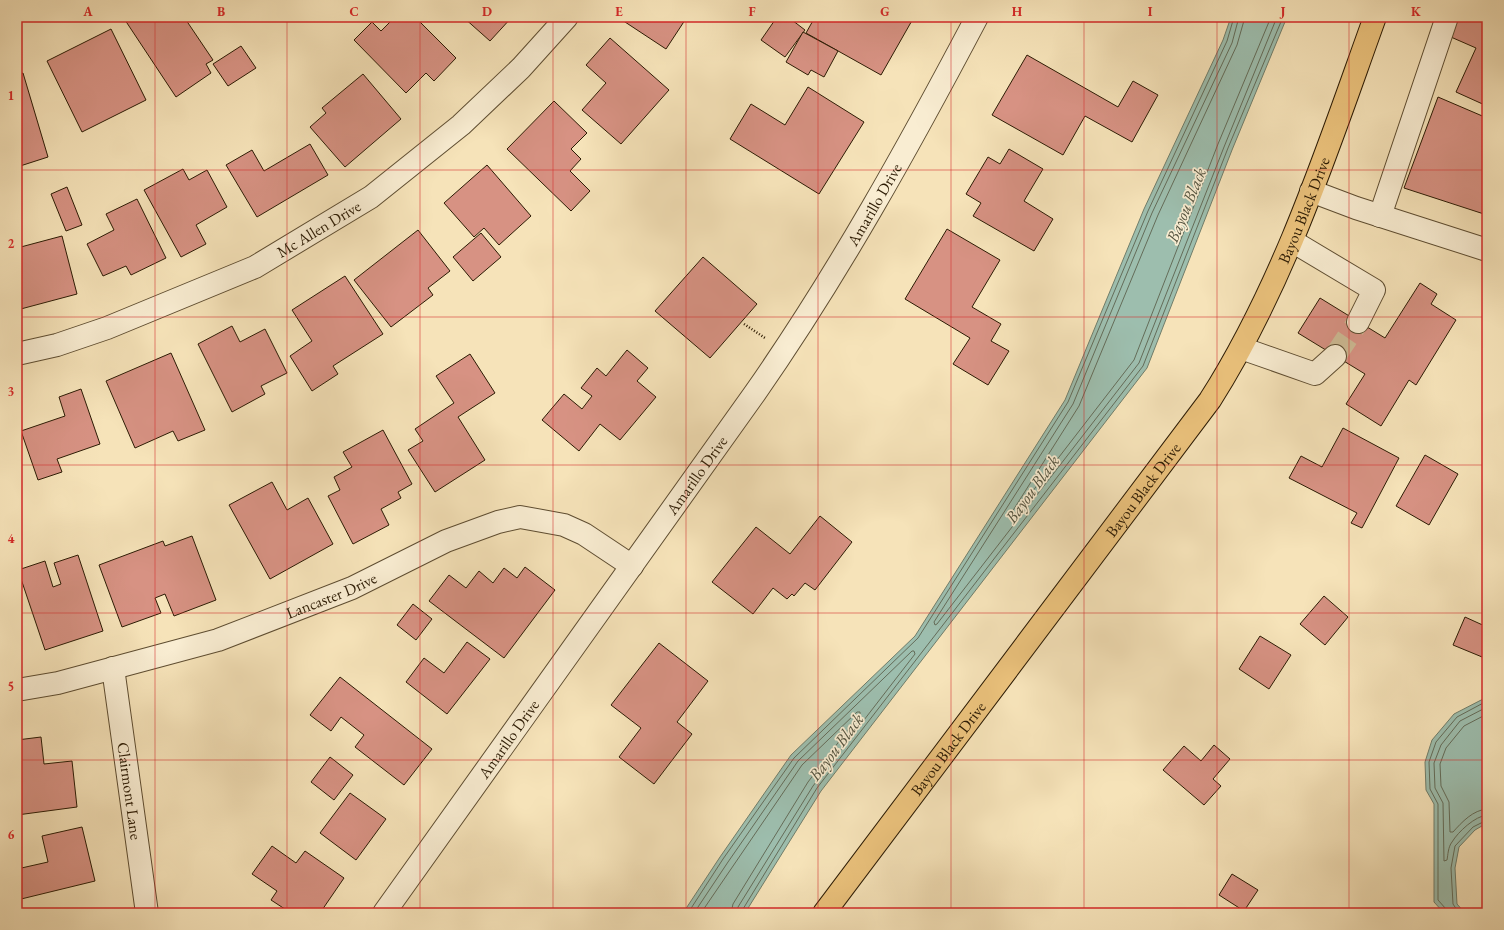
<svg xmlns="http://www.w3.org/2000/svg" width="1504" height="930" font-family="'EB Garamond',serif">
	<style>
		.water { fill: #9dbeae; stroke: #707d6a }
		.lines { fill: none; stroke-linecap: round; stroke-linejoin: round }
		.shore { stroke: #646c59; stroke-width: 1 }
		.building { fill: #d79283; stroke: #2c1b04 }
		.minor-tunnel { stroke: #cebb95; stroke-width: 22; stroke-dasharray: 22 11; stroke-linecap: butt }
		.minor-casing { stroke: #5e4d31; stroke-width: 24 }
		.major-casing { stroke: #2c1b04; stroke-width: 24 }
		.path { stroke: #2c1b04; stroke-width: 2.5; stroke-dasharray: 1 2; stroke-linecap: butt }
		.minor { stroke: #f9edd2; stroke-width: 22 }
		.major { stroke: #ebc27c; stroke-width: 22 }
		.grid { fill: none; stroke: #d62828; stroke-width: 1; stroke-opacity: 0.55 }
		.labels { text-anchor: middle; stroke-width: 3.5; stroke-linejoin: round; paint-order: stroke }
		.street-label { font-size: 16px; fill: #2c1b04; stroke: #f9edd2 }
		.water-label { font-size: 17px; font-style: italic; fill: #545440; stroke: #f9edd2 }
		.neatline { fill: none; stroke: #d62828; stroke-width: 1.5 }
		.grid-label { font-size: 13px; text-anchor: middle; font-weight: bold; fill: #d62828 }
	</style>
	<rect width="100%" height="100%" fill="#f6e3b9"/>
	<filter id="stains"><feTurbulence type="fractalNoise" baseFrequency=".005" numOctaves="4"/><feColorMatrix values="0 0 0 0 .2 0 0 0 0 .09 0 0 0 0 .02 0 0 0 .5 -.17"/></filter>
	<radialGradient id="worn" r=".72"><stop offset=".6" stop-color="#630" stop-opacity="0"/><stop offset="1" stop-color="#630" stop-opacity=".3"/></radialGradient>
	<!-- water -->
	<g class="water">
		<path d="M1231 17H1287L1232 150 1147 368 821 791 745 913H683L720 857 791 755 915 636 1065 400 1144 209 1223 40Z"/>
		<path d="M1487 697V823L1475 830 1459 847 1455 868 1457 904 1465 913H1444L1434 902V804L1426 790 1425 762 1432 740 1454 714Z"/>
	</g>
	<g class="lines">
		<!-- shore -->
		<g class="shore">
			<path d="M1239 17 1232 43 1152 213 1073 404 934 622 935 625 937 624 1139 363 1224 147 1277 17"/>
			<path d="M1245 17 1237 45 1158 215 1079 406 1012 512V515L1015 514 1134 360 1218 144 1271 17"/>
			<path d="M1487 707 1460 721 1441 745 1434 763 1435 788 1443 803 1444 861 1447 860C1448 855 1448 847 1452 842 1458 832 1475 816 1487 815"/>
			<path d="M1487 714 1464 726 1446 748 1440 764 1441 786 1449 802 1450 832H1453C1462 822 1473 810 1487 809"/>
			<path d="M688 913 723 859 794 758 918 638 1068 402 1148 211 1227 41 1234 17"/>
			<path d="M694 913 728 862 798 761 912 651H914L915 654 813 786 738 907 737 913"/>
			<path d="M701 913 802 765 857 712H860V714L808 782 733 904 731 913"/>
			<path d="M742 913 743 909 817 788 1143 366 1228 148 1283 17"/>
			<path d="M1446 913V909L1438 900V804L1430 789 1429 762 1436 742 1457 717 1487 701"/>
			<path d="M1459 913 1453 904 1451 868 1455 846 1473 827 1487 820"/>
		</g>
	</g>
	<!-- building -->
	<g class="building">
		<path d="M123 17H184L213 60 206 64 211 73 176 97Z"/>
		<path d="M395 17H415L456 58 434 81 426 73 406 93 354 40 372 22 381 31Z"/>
		<path d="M463 17H512L490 41Z"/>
		<path d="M624 17H687L666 49 622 20Z"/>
		<path d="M702 17H712L709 21Z"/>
		<path d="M777 17H788L805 30 785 57 761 40Z"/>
		<path d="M815 17H914L881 75 806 33Z"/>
		<path d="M1451 17H1487V106L1456 92 1476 48 1444 34Z"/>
		<path d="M111 29 146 100 82 132 47 61Z"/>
		<path d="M803 32 838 51 824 77 811 70 808 75 786 62Z"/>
		<path d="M610 38 669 90 621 144 582 110 606 83 586 65Z"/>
		<path d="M241 46 256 68 228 86 213 64Z"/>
		<path d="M1027 55 1118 107 1133 81 1158 95 1132 142 1085 116 1063 155 992 115Z"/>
		<path d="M23 73 48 157 17 167V75Z"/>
		<path d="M363 74 401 119 345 167 310 127 326 113 322 108Z"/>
		<path d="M808 87 864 122 819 194 730 139 751 104 785 125Z"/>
		<path d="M1438 97 1487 118V215L1404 188Z"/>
		<path d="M554 101 587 133 571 149 581 159 570 171 590 191 571 211 507 149Z"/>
		<path d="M310 144 328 175 257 217 226 165 252 150 264 171Z"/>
		<path d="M1009 149 1043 169 1024 201 1053 219 1034 251 973 216 981 203 966 194 988 157 1000 164Z"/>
		<path d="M487 165 531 216 499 245 484 228 474 237 444 203Z"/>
		<path d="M183 169 189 180 207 170 227 207 196 225 206 244 181 257 144 190Z"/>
		<path d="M67 187 82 225 66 231 51 194Z"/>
		<path d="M137 199 166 258 131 275 126 266 103 276 87 244 114 230 106 214Z"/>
		<path d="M947 229 1000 260 972 307 1001 324 991 341 1009 351 988 385 953 364 970 338 905 299Z"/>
		<path d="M418 230 450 271 428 288 433 295 391 327 354 280Z"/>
		<path d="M481 233 501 257 473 281 453 257Z"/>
		<path d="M62 236 77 294 17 310V248Z"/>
		<path d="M703 257 757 304 710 358 655 311Z"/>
		<path d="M345 276 383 334 333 366 338 374 312 391 290 356 312 341 292 310Z"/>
		<path d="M1420 283 1437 294 1431 304 1456 320 1416 385 1409 380 1381 426 1346 404 1365 374 1298 333 1320 298 1385 338Z"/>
		<path d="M232 326 240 342 265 329 287 373 261 386 265 394 232 412 198 344Z"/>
		<path d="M627 350 648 368 637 381 656 397 620 440 600 424 579 451 542 420 564 394 582 409 592 396 581 388 597 368 606 376Z"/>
		<path d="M171 353 205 430 178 441 173 431 135 448 106 381Z"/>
		<path d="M470 354 495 393 458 417 485 460 435 492 408 450 423 441 415 429 454 403 436 376Z"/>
		<path d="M81 389 100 444 57 459 62 472 38 480 21 431 65 416 59 397Z"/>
		<path d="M1343 428 1399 458 1362 528 1351 523 1357 513 1289 478 1301 456 1322 467Z"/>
		<path d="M383 430 412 484 398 492 401 498 381 509 389 525 353 544 328 496 340 490 334 477 352 467 343 452Z"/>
		<path d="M1425 455 1458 474 1429 525 1396 506Z"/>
		<path d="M272 482 287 510 308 498 333 544 270 579 229 505Z"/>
		<path d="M820 516 852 542 815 590 805 583 794 596 792 594 787 599 773 588 753 614 712 582 756 527 790 554Z"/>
		<path d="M192 536 216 600 174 616 165 594 155 598 161 613 122 627 99 565 163 541 165 546Z"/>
		<path d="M78 555 103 631 45 650 18 570 45 561 53 587 61 584 54 563Z"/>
		<path d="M525 567 555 590 504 658 429 601 449 575 466 588 479 571 493 583 504 568 517 578Z"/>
		<path d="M1324 596 1348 617 1325 645 1300 624Z"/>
		<path d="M413 604 432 619 416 640 397 625Z"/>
		<path d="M1465 617 1487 627V659L1453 645Z"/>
		<path d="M1260 636 1291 655 1269 689 1239 669Z"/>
		<path d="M467 642 490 659 447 714 406 682 424 658 444 673Z"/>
		<path d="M659 643 708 681 677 722 692 734 654 784 619 757 641 728 611 705Z"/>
		<path d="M340 677 432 749 404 785 355 747 364 735 341 717 331 731 310 715Z"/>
		<path d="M41 737 44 764 72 761 77 807 17 815V740Z"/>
		<path d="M1214 745 1230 759 1213 779 1221 786 1204 805 1163 770 1184 746 1201 761Z"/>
		<path d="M330 757 353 775 334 800 311 782Z"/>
		<path d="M350 793 386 819 356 860 320 833Z"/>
		<path d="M82 827 95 881 17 900V869L48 862 42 836Z"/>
		<path d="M272 846 296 863 305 851 344 878 320 913H291L271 900 277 891 252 874Z"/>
		<path d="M1232 874 1258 890 1244 911 1219 895Z"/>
	</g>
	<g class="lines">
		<!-- minor-tunnel -->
		<path class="minor-tunnel" d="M1335 356 1358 322"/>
		<!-- minor casing -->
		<g class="minor-casing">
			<g id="minor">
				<path d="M1311 191 1356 208 1487 250"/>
				<path d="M1380 216 1447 17"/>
				<path d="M1292 241 1374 290 1358 322"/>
				<path d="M1241 348 1315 374 1335 356"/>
				<path id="s1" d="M17 354 57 345 107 328 255 267 371 197 461 125 521 68 567 17"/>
				<path id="s2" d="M113 668 147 913"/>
				<path id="s3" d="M17 690 58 683 218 640 352 588 446 541 498 522 520 517 564 525 584 534 632 566"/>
				<path id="s4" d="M384 913 755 393C838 274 909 146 977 17"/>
			</g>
		</g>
		<!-- major casing -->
		<g class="major-casing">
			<g id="major">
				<path id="s5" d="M824 913 1210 400C1285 282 1328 147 1375 17"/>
			</g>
		</g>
		<!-- path -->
		<path class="path" d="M744 324 765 338"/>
		<!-- minor -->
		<use href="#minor" class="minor"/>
		<!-- major -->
		<use href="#major" class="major"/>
	</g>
	<!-- grid -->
	<path class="grid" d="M155 17V913M287 17V913M420 17V913M553 17V913M686 17V913M818 17V913M951 17V913M1084 17V913M1217 17V913M1349 17V913M17 170H1487M17 317H1487M17 465H1487M17 613H1487M17 760H1487"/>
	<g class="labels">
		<!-- street labels -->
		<g class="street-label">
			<text dy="6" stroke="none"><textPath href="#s4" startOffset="862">Amarillo Drive</textPath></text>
			<text dy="6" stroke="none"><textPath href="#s5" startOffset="854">Bayou Black Drive</textPath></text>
			<text dy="6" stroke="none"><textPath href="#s1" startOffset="328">Mc Allen Drive</textPath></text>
			<text dy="6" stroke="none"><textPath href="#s4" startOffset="538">Amarillo Drive</textPath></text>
			<text dy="6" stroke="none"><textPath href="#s5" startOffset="530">Bayou Black Drive</textPath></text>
			<text dy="6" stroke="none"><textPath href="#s3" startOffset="329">Lancaster Drive</textPath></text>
			<text dy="6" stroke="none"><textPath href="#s4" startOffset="214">Amarillo Drive</textPath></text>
			<text dy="6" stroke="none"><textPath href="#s5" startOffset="206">Bayou Black Drive</textPath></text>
			<text dy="6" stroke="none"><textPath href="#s2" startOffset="124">Clairmont Lane</textPath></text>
		</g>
		<!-- water labels -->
		<g class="water-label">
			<text transform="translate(1186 205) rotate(-68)" y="6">Bayou Black</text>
			<text transform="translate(1032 489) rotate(-54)" y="6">Bayou Black</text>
			<text transform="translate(836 747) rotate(-53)" y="6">Bayou Black</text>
		</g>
	</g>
	<!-- margin -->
	<rect width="1504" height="930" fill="none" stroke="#f6e3b9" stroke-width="44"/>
	<rect x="22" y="22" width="1460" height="886" class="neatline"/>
	<g class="grid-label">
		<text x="88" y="16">A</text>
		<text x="221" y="16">B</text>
		<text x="354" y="16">C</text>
		<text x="487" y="16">D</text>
		<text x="619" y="16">E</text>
		<text x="752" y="16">F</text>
		<text x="885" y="16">G</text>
		<text x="1017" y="16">H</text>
		<text x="1150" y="16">I</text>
		<text x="1283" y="16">J</text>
		<text x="1416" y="16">K</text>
		<text x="11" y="100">1</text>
		<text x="11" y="248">2</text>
		<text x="11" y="396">3</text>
		<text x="11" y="543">4</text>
		<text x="11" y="691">5</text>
		<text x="11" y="839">6</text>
	</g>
	<rect width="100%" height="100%" filter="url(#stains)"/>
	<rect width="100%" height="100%" fill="url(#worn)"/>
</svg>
